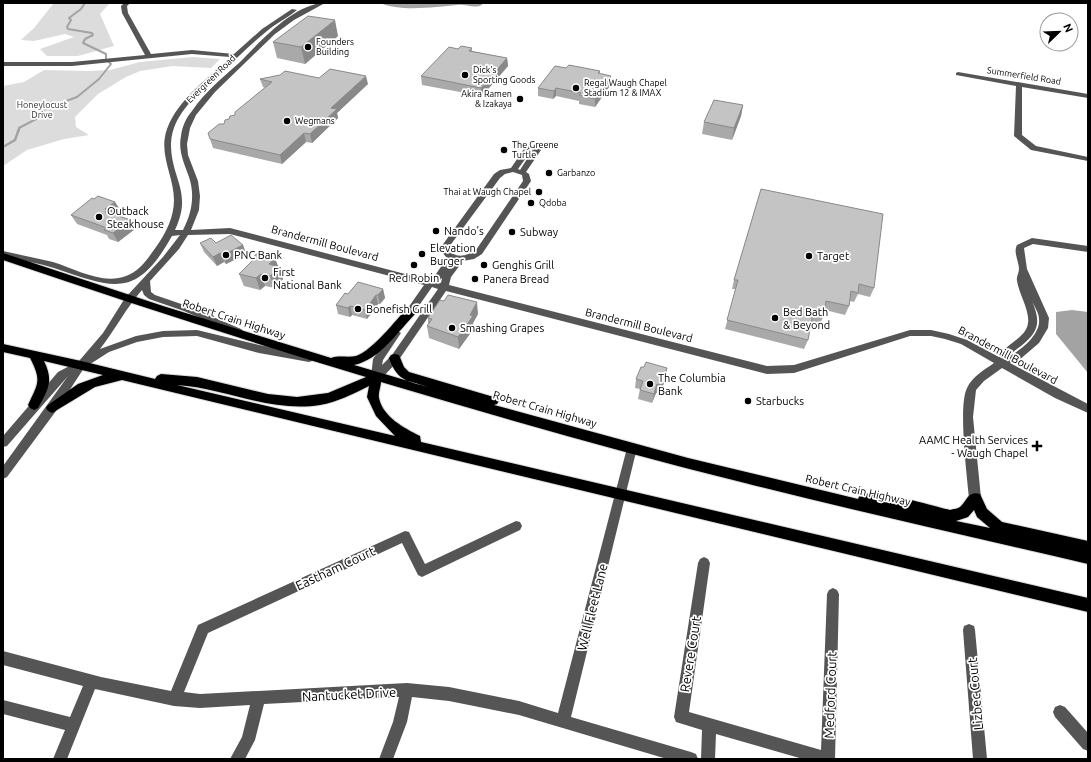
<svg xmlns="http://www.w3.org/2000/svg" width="1091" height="762" font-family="Ubuntu,sans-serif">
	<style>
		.green { fill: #dcdcdc }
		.water { fill: #a3a3a3 }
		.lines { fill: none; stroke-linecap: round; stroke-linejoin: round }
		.stream-far1 { stroke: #a3a3a3; stroke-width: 2 }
		.stream { stroke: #a3a3a3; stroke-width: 2.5 }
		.highway-casing { stroke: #dbdbdb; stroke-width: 2 }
		.minor { fill: #555; fill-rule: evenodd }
		.highway { fill: #000; fill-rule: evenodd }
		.wall { fill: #a9a9a9 }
		.shaded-wall { fill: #898989 }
		.building { fill: #c4c4c4; stroke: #898989 }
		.poi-dot { fill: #000; stroke: #fff; stroke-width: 1.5 }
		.labels { text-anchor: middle; stroke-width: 3.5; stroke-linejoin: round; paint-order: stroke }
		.far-poi-label { font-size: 9px; fill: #000; stroke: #fff; text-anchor: start }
		.far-street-label { font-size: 9px; fill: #000; stroke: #fff }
		.far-park-label { font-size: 9px; fill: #333; stroke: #fff }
		.poi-label { font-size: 11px; fill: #000; stroke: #fff; text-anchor: start }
		.street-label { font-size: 11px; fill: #000; stroke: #fff }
		.near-street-label { font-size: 13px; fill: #000; stroke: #fff }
	</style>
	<rect width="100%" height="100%" fill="#fff"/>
	<!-- green -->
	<g class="green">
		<path d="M54 3H110L100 14 114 46 78 56H47L40 49 74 37 65 34 34 41 21 40 34 28Z"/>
		<path d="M193 57 220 59 211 68 173 66 140 71 126 77 98 94 75 117 76 127 89 135 64 139 27 150 3 166V86L24 82 44 70 88 71 110 70 140 62Z"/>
	</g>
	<!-- water -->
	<g class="water">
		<path d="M380 3H482V5C474 9 466 4 457 5 436 7 400 12 380 3Z"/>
		<path d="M1072 310 1088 312V373L1056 334V312Z"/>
	</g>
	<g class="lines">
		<!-- stream-far1 -->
		<path class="stream-far1" d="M19 130V128L38 118 45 109 77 97 99 79 111 64 106 59V54L83 43 85 39 93 35 92 33 68 29 67 27 71 20 69 18 81 9 85 3"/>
		<!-- stream -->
		<path class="stream" d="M3 147 15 140 19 129"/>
		<!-- highway casing -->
		<g class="highway-casing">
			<path id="highway" d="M3 253 163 306 331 358C339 355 348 358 356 356 372 351 396 320 408 307H416L418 310 416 313C398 331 381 359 354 365L432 388C409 381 398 383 389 358L391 355 395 354 399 355 404 367 409 372 497 398 499 401 497 404 494 405 688 458 858 499 860 495C878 489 930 505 950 510 953 509 957 509 960 507 967 501 968 490 980 494L987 509 1002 522 1088 541V564C974 537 859 512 745 483 623 453 502 418 381 382 381 386 378 393 379 398 383 417 404 428 420 436L421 442 1088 598V612L122 380 95 387 52 413 48 411 46 408 48 405 78 384 103 375 44 361C54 381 48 390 38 408L34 410 30 408 28 405C38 383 42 381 30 358L3 352V344L81 361 155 379 157 376 161 374 197 377 268 394 297 397 328 393 366 377C244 340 123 301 3 260ZM177 385C225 388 271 413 320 405 337 402 353 394 369 386L367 397 376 416 395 436ZM974 510 977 517 990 528 956 521 968 517Z"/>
		</g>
		<!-- minor -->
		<g class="minor">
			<path d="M124 3H130L127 6 128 13 151 54 192 50 234 54 262 29 292 9 297 10C288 18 276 23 267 31 251 44 237 58 222 72 201 92 172 112 171 144 171 179 193 192 175 230H183C192 213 195 195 189 177 184 163 178 151 181 136 182 127 186 118 192 111 205 92 222 78 239 63 259 43 294 3 325 3L294 20 275 34 215 92 196 115 190 128 187 144 188 155 198 181 200 196 199 210 191 230 230 228 428 280 436 274 447 258 440 250 441 247 494 174 500 170 511 168 526 146H529L533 148 518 169 520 170 534 148H540L541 150 526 172 529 174 531 181 482 254 474 259 463 261 451 277 449 285 767 366 794 365 910 330H931L949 334 967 340 999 357C1005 343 1026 339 1028 323 1030 311 1019 294 1017 281 1016 277 1019 273 1019 269 1019 261 1013 253 1017 245L1032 238 1088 246V252L1033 244 1024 248 1027 269 1049 318 1048 328 1039 343 1018 361 1010 363 1088 404V413L1055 398 1002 368 984 381 976 390 973 417 981 498 979 501 975 503 971 501 969 498C967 475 958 406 967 388 972 377 984 370 994 363L961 344 945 339 931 336H910L794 373 767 374 446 291 398 361 380 380H372L371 377 373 359 393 331 396 330 401 333 383 360 382 365 392 355 438 289 432 287 409 320 406 321 401 318 424 285 230 234 188 235 179 249 150 281 151 292 155 295 190 307 241 329 243 331 241 333H235L184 311 149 299 144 295 142 290C126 308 115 330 100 349L136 336 163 331 197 330 259 345 309 354 314 358 312 361 309 362 259 353 197 336 163 337 137 342 109 352 84 368 56 411 7 477 3 479V466L68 376 7 446 3 447V436L58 372 79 361 103 333 125 298 163 257 180 235 172 236C136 300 114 288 54 268 38 263 20 260 3 257V251C20 255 37 258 53 262 76 269 102 285 126 276 140 271 148 258 156 247 166 233 174 217 174 200 174 176 158 154 167 129 178 99 208 79 230 57L192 54 72 66H3V62H72L145 55 122 13 121 6ZM513 172 522 175 523 181 476 250C467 256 456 259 448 250L449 247 500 178 505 174ZM442 278 441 283 437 282ZM1032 301C1034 306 1039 313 1039 319 1041 334 1021 351 1009 356 1012 352 1017 349 1021 346 1039 332 1041 322 1032 301Z"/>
			<path d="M958 72 1088 94V98L1022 87V135L1036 146 1088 157V161L1031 150 1014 136 1016 86 956 75V73Z"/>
			<path d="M632 444 636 445 637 448 571 717 691 752 696 754 698 759H667L519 715 449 701 412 697 407 722 393 759H379L393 722 399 697 264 704 255 740 245 759H230L242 737 250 705 200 708 174 706 95 689 67 759H53L65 730 3 714V700L70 717 83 686 3 665V651L101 677 171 691 198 625 405 531 409 532 425 564 516 521 520 522 522 526 520 530 422 577 418 575 402 543 208 633 184 692 200 694 407 683 449 687 519 701 558 713 627 448 628 445Z"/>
			<path d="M704 557 708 559 710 563 689 712 821 750 827 594 829 590 833 588 837 590 839 594 835 759H803L716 734 715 759H701L702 730 676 722 674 717 698 563 700 559Z"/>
			<path d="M969 624 974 626 975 630 987 759H973L963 630 964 626Z"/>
			<path d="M1060 705 1065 707 1088 733V751L1083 749 1055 717 1053 712 1055 707Z"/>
		</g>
		<!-- highway -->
		<use href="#highway" class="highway"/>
	</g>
	<!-- wall -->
	<g class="wall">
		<path d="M338 36 305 64 277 58 273 42Z"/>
		<path d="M472 48V51L507 58 508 66 482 96 422 85 421 76 458 49Z"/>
		<path d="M566 68 600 71V73L611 84 595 107 579 104V101L556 96 553 99 538 96V88Z"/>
		<path d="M319 78 368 84 337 113 338 118 312 143 306 142 282 164 213 148 210 139 224 124 235 115 265 88 263 87 260 79Z"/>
		<path d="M743 105 741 116 732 140 702 134 704 122Z"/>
		<path d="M761 189 874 288 870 297 858 294 854 302 850 301 849 306 845 315 825 310 824 315 820 324 811 322 808 340 804 349 725 329 736 289H732L734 280Z"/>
		<path d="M94 199 115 202 120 210 114 215 135 229 118 242 109 239 107 235 77 224 71 215Z"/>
		<path d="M200 243H216L243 245 246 254 226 264 224 262 217 266 204 252Z"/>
		<path d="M278 267 283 279 275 288 265 286 260 290 244 286 239 274Z"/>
		<path d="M383 289 385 298 380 304H378L367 319 352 315 350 317 338 314 336 305 348 294Z"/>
		<path d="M478 314 473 323 474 328 459 349 429 338 427 326 428 324V318Z"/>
		<path d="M666 377 660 394 656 393 652 403 638 399 640 389 635 388 636 379Z"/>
	</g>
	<!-- shaded-wall -->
	<g class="shaded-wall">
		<path d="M335 20 338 36 305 64 301 47Z"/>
		<path d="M507 58 508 66 482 96 481 88Z"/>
		<path d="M366 76 368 84 337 113 338 118 312 143 310 134 331 108Z"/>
		<path d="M611 76V84L595 107V99Z"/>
		<path d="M556 88V96L553 99 554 91Z"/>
		<path d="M743 105 741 116 732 140 734 128Z"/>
		<path d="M304 133 306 142 282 164 280 155Z"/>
		<path d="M115 202 120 210 111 217 105 212V209Z"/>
		<path d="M131 220 135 229 118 242 113 233Z"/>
		<path d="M243 245 246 254 226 264 223 255Z"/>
		<path d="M220 253 224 262 217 266 213 257Z"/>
		<path d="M275 258 283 279 275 288 270 276 269 264Z"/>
		<path d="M261 274 265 286 260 290 256 278Z"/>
		<path d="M383 289 385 298 380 304 378 295Z"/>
		<path d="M376 295 378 304 367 319 365 310Z"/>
		<path d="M477 302 478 314 473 323 474 328 459 349 458 337Z"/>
		<path d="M350 306 352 315 350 317 348 308Z"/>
		<path d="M667 368 666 377 660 394 661 385Z"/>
		<path d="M657 384 656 393 652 403 654 394Z"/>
	</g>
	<!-- building -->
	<g class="building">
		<path d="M308 16 335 20 301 47 273 42Z"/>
		<path d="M461 46 472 48 469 51 507 58 481 88 421 76 449 47 458 49Z"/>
		<path d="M569 65 600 71 598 73 611 76 595 99 579 95 581 93 556 88 554 91 538 88 555 66 566 68Z"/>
		<path d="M330 69 366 76 331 108 337 109 310 134 304 133 280 155 210 139 208 133 219 124H224L225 120 229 119 230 116 235 115V112L272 82 260 79 280 75 285 71 319 78Z"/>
		<path d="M714 100 743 105 734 128 704 122Z"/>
		<path d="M761 189 883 214 874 288 859 284 858 293 851 291 849 306 826 301 824 315 813 313 808 340 727 320 738 280H734Z"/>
		<path d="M98 196 115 202 105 209 107 210 105 212 131 220 113 233 104 230 107 228 71 215 92 198 94 199Z"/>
		<path d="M231 235 243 245 223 255 220 253 213 257 200 243 211 238 216 243Z"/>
		<path d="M259 253 275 258 269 264 279 267 270 276 261 274 256 278 239 274 254 259 255 255Z"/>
		<path d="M358 282 383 289 378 295H376L365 310 350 306 348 308 336 305 345 293 348 294Z"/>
		<path d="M448 295 477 302 470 315 473 316 458 337 427 326 432 319 428 318 440 300 444 301Z"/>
		<path d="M646 362 667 368 661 385 657 384 654 394 640 390 643 381 636 379 641 367H644Z"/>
	</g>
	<!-- markers -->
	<g class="poi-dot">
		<circle cx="308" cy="47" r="4"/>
		<circle cx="465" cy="75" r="4"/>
		<circle cx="576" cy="88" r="4"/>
		<circle cx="520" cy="99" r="4"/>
		<circle cx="287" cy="121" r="4"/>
		<circle cx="504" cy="150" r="4"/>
		<circle cx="549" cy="173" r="4"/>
		<circle cx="539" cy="192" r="4"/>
		<circle cx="531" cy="203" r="4"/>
		<circle cx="99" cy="217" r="4"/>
		<circle cx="436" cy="231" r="4"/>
		<circle cx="512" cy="232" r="4"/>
		<circle cx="422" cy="254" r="4"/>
		<circle cx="226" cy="255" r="4"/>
		<circle cx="809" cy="256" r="4"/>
		<circle cx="414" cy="265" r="4"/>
		<circle cx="484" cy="265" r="4"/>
		<circle cx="265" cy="278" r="4"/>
		<circle cx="475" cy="279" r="4"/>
		<circle cx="358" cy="309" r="4"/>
		<circle cx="775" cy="318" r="4"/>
		<circle cx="452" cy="328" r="4"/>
		<circle cx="650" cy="384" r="4"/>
		<circle cx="748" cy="401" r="4"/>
		<path d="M1035 440h4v4h4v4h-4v4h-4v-4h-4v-4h4z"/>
	</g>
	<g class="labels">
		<!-- far-poi labels -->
		<g class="far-poi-label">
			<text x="316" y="45">Founders<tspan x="316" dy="10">Building</tspan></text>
			<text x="473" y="73">Dick's<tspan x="473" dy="10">Sporting Goods</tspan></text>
			<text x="584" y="86">Regal Waugh Chapel<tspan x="584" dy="10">Stadium 12 &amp; IMAX</tspan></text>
			<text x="512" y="97" text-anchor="end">Akira Ramen<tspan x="512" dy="10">&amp; Izakaya</tspan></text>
			<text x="295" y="124">Wegmans</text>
			<text x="512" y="148">The Greene<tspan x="512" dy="10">Turtle</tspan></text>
			<text x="557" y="176">Garbanzo</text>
			<text x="531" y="195" text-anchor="end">Thai at Waugh Chapel</text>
			<text x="539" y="206">Qdoba</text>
		</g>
		<!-- far-street labels -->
		<g class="far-street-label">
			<text transform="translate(1024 76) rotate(9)" y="3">Summerfield Road</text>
			<text transform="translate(211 79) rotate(-44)" y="3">Evergreen Road</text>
		</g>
		<!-- far-park labels -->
		<g class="far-park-label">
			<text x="42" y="108">Honeylocust<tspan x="42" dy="10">Drive</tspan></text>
		</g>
		<!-- poi labels -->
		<g class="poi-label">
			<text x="107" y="215">Outback<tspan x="107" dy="13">Steakhouse</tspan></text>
			<text x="444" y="235">Nando's</text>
			<text x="520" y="236">Subway</text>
			<text x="430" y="252">Elevation<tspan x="430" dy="13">Burger</tspan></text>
			<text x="234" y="259">PNC Bank</text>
			<text x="817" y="260">Target</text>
			<text x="492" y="269">Genghis Grill</text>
			<text x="273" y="276">First<tspan x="273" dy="13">National Bank</tspan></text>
			<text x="414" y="282" text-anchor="middle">Red Robin</text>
			<text x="483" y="283">Panera Bread</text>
			<text x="366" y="313">Bonefish Grill</text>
			<text x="783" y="316">Bed Bath<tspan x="783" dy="13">&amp; Beyond</tspan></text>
			<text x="460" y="332">Smashing Grapes</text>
			<text x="658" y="382">The Columbia<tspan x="658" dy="13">Bank</tspan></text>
			<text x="756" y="405">Starbucks</text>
			<text x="1028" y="444" text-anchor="end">AAMC Health Services<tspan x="1028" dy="13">- Waugh Chapel</tspan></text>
		</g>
		<!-- street labels -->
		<g class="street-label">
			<text transform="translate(325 243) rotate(15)" y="4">Brandermill Boulevard</text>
			<text transform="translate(234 319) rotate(18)" y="4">Robert Crain Highway</text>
			<text transform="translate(639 325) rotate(14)" y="4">Brandermill Boulevard</text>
			<text transform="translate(1008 355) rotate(28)" y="4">Brandermill Boulevard</text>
			<text transform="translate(545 409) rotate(16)" y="4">Robert Crain Highway</text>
			<text transform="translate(858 490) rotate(13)" y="4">Robert Crain Highway</text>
		</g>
		<!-- near-street labels -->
		<g class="near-street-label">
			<text transform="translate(335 568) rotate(-25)" y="5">Eastham Court</text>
			<text transform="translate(592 607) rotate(-76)" y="5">Well Fleet Lane</text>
			<text transform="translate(690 654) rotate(-81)" y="5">Revere Court</text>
			<text transform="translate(349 694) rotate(-3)" y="5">Nantucket Drive</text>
			<text transform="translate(975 694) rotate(-95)" y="5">Lizbec Court</text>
			<text transform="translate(830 695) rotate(-88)" y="5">Medford Court</text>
		</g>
	</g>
	<!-- border -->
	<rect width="1091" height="762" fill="none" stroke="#000000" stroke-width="8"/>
	<!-- north arrow -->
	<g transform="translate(1059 32) rotate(67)"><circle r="19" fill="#ffffff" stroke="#999999"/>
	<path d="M0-3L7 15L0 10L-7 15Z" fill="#000000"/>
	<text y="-6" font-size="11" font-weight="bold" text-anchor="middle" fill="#000000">N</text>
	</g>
</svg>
